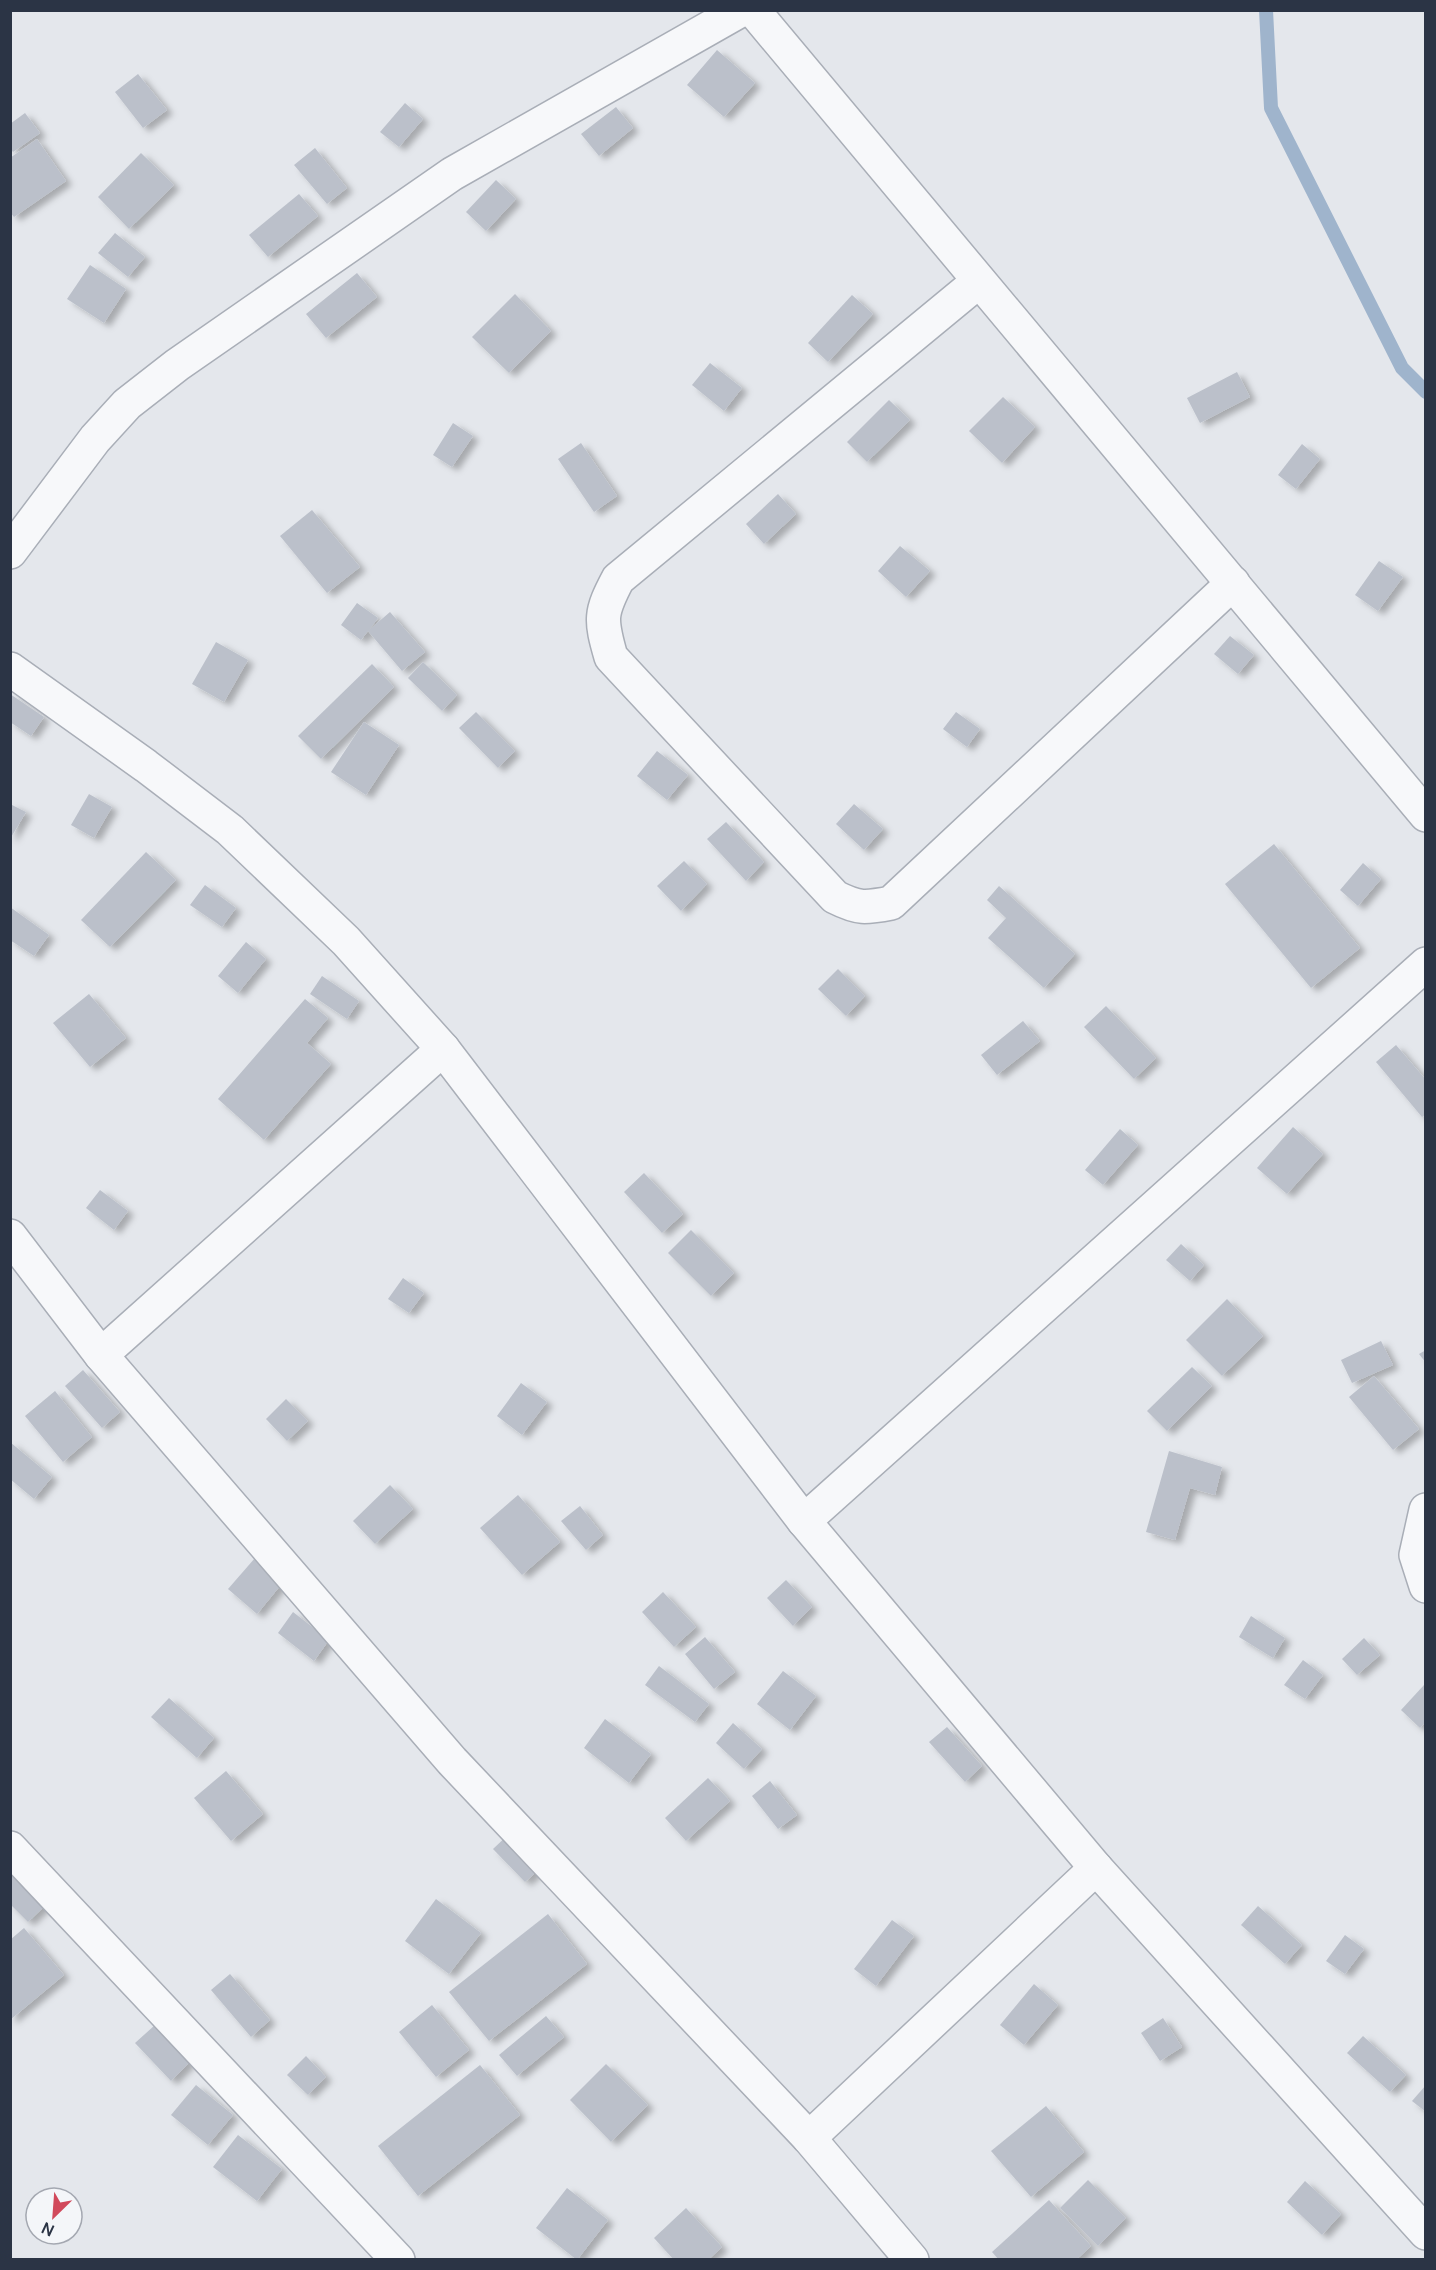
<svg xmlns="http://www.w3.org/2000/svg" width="1436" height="2270" font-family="Manrope,sans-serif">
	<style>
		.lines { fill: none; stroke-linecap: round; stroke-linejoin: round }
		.stream { stroke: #9fb4cc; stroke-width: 14 }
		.building { fill: #bbc0ca; filter: url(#shadow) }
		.minor-casing { stroke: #a9aeb7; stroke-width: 36 }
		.minor { stroke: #f7f8fa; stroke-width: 33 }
	</style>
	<defs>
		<filter id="shadow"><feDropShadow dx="6" dy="4" stdDeviation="3" flood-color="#0004"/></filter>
	</defs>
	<rect width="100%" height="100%" fill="#e4e7ec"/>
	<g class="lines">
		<!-- stream -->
		<path class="stream" d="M1266 10 1271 108 1402 368 1426 392"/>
	</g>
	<!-- building -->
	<g class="building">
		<path d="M717 50 755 83 724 117 687 85Z"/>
		<path d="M138 74 167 110 143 128 115 92Z"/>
		<path d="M405 103 423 119 399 147 380 132Z"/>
		<path d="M616 107 633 128 599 156 581 134Z"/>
		<path d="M25 113 40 133 13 152 10 148V124Z"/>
		<path d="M37 139 66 181 14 217 10 212V158Z"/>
		<path d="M315 148 347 188 327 204 294 165Z"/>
		<path d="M141 153 174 185 129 229 98 197Z"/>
		<path d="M496 180 516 199 486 231 466 212Z"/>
		<path d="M299 194 318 216 268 257 249 235Z"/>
		<path d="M115 233 145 257 128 277 98 253Z"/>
		<path d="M90 265 126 289 104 323 67 299Z"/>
		<path d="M357 273 377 297 326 338 306 314Z"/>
		<path d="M515 294 551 331 509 373 472 337Z"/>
		<path d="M852 295 873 314 828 362 808 343Z"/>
		<path d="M710 363 742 388 724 411 692 385Z"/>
		<path d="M1237 372 1250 397 1200 423 1187 398Z"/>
		<path d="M1003 397 1035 427 1002 463 969 431Z"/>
		<path d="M889 400 910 420 867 462 847 442Z"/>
		<path d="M453 423 473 436 452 467 433 455Z"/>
		<path d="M581 443 617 496 594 512 558 459Z"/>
		<path d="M1302 444 1320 459 1296 489 1278 475Z"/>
		<path d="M778 494 796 514 764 544 746 524Z"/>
		<path d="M312 510 360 567 327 593 280 536Z"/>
		<path d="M900 546 930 571 906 597 878 571Z"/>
		<path d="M1379 561 1403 577 1378 611 1355 595Z"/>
		<path d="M357 603 378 618 369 630 390 612 425 652 402 671 368 631 361 640 341 625Z"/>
		<path d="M1230 636 1254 655 1238 674 1214 654Z"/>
		<path d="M216 642 248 660 224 702 192 684Z"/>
		<path d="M423 662 457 695 442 711 408 678Z"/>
		<path d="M372 664 394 687 321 759 298 736Z"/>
		<path d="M10 694 44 717 31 736 10 722Z"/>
		<path d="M476 712 515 751 498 768 459 728Z"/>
		<path d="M956 712 980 729 967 747 943 729Z"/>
		<path d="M364 722 399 745 366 795 331 772Z"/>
		<path d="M657 751 688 775 667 800 637 776Z"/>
		<path d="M89 794 112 807 94 838 71 825Z"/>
		<path d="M10 804 26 812 10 839Z"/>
		<path d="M854 804 883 829 864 850 836 824Z"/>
		<path d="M726 822 764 862 746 881 707 839Z"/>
		<path d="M1274 844 1360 948 1311 988 1225 884Z"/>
		<path d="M146 852 176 880 110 947 81 920Z"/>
		<path d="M684 861 707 884 681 911 657 886Z"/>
		<path d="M1363 863 1381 879 1358 906 1340 890Z"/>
		<path d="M205 885 236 908 222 927 190 905Z"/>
		<path d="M999 886 1075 954 1044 988 988 938 1006 918 987 900Z"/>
		<path d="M10 907 49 935 34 956 10 940Z"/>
		<path d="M246 942 266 959 238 993 218 976Z"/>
		<path d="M838 969 865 996 846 1016 818 989Z"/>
		<path d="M322 976 359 1001 347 1019 310 994Z"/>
		<path d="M89 994 126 1038 90 1067 53 1023Z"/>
		<path d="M305 999 328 1018 307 1043 331 1064 264 1140 218 1099Z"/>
		<path d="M1106 1006 1156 1058 1134 1079 1084 1027Z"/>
		<path d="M1023 1021 1040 1041 997 1075 981 1055Z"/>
		<path d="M1396 1045 1426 1080V1114L1422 1117 1376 1062Z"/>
		<path d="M1293 1127 1323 1154 1287 1194 1257 1168Z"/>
		<path d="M1120 1129 1138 1145 1103 1185 1085 1170Z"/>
		<path d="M644 1173 683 1214 662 1233 624 1192Z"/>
		<path d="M100 1190 128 1211 114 1230 86 1208Z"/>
		<path d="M691 1230 734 1273 711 1296 668 1253Z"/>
		<path d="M1181 1244 1204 1265 1190 1281 1166 1260Z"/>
		<path d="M403 1278 424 1293 409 1313 388 1299Z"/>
		<path d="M1227 1299 1263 1336 1222 1376 1186 1340Z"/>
		<path d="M1381 1341 1393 1365 1352 1383 1341 1360Z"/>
		<path d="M1426 1350V1363L1419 1354Z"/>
		<path d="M1192 1367 1212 1386 1167 1431 1147 1411Z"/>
		<path d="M83 1370 120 1412 102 1428 65 1386Z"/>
		<path d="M1374 1376 1419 1429 1393 1450 1349 1397Z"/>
		<path d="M521 1383 547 1402 522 1435 497 1416Z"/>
		<path d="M55 1391 92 1437 63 1462 25 1416Z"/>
		<path d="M286 1399 308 1421 287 1441 266 1419Z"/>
		<path d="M10 1442 52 1477 34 1499 10 1479Z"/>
		<path d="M1169 1451 1222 1467 1215 1495 1190 1488 1175 1540 1146 1532Z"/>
		<path d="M390 1485 413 1509 375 1544 353 1521Z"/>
		<path d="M518 1495 560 1542 522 1575 480 1528Z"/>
		<path d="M580 1506 603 1535 586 1550 561 1521Z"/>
		<path d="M261 1551 289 1575 257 1614 228 1589Z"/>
		<path d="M786 1580 812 1607 793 1626 767 1598Z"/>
		<path d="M663 1592 696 1627 674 1647 642 1612Z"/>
		<path d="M293 1612 329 1640 314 1661 278 1633Z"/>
		<path d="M1251 1616 1285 1638 1273 1658 1239 1637Z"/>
		<path d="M705 1637 735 1672 714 1689 685 1654Z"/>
		<path d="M1364 1638 1380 1655 1357 1675 1342 1659Z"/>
		<path d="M1303 1660 1323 1675 1305 1699 1284 1685Z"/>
		<path d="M659 1666 709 1704 695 1722 645 1685Z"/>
		<path d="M783 1671 816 1696 790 1730 757 1704Z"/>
		<path d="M1424 1685 1426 1722 1420 1728 1401 1710Z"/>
		<path d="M169 1698 214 1738 197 1758 151 1717Z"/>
		<path d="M605 1719 651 1754 629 1783 584 1748Z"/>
		<path d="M733 1723 762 1749 744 1769 716 1743Z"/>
		<path d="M947 1727 982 1766 965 1782 929 1742Z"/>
		<path d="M226 1771 263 1814 231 1841 194 1798Z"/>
		<path d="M708 1778 730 1801 686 1841 665 1818Z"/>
		<path d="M770 1781 797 1815 778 1829 752 1796Z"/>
		<path d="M511 1832 543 1866 525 1882 493 1849Z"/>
		<path d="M10 1872 52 1899 28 1922 10 1904Z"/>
		<path d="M436 1899 481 1933 449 1974 405 1941Z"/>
		<path d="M1258 1906 1302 1945 1285 1964 1241 1925Z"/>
		<path d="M548 1914 587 1964 489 2041 449 1992Z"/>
		<path d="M892 1920 914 1936 876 1986 854 1969Z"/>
		<path d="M24 1928 64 1975 10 2020V1940Z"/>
		<path d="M1345 1935 1364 1949 1345 1974 1326 1961Z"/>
		<path d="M230 1974 270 2020 251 2037 211 1990Z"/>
		<path d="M1034 1984 1058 2005 1024 2045 1000 2025Z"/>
		<path d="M432 2005 469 2050 436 2077 399 2032Z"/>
		<path d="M546 2016 564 2037 517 2076 499 2055Z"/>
		<path d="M1163 2018 1182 2047 1160 2061 1141 2033Z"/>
		<path d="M155 2025 190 2062 171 2081 135 2043Z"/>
		<path d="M1363 2036 1406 2075 1390 2092 1347 2053Z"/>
		<path d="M306 2056 326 2077 308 2095 287 2075Z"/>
		<path d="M606 2064 648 2105 611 2142 570 2100Z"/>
		<path d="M480 2065 520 2115 418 2196 378 2146Z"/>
		<path d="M196 2085 233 2115 208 2145 171 2115Z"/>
		<path d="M1426 2085V2112L1412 2101Z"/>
		<path d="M1046 2106 1084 2152 1031 2197 991 2151Z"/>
		<path d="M238 2135 282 2169 257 2201 213 2167Z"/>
		<path d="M1088 2180 1126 2218 1098 2246 1060 2208Z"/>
		<path d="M1305 2181 1341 2214 1322 2235 1287 2202Z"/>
		<path d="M567 2188 608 2220 577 2260 536 2228Z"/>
		<path d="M1049 2200 1091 2246 1076 2260H999L992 2252Z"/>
		<path d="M686 2208 722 2247 708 2260H674L654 2238Z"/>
	</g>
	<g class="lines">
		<!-- minor casing -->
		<g class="minor-casing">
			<g id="minor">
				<path d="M753 10 1426 815"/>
				<path d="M979 281 618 579C600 613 600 619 611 657L835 897C859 909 865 908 891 903L1233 583"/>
				<path d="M10 552 95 439 127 404 177 365 452 174 741 10"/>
				<path d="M10 669 146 766 230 830 346 941 443 1049 804 1521 1096 1868 1426 2233"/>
				<path d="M10 1236 101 1355 452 1761 809 2138 912 2260"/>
				<path d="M101 1355 443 1049"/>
				<path d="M1426 1510 1416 1555 1426 1586"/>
				<path d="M804 1521 1426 964"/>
				<path d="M10 1848 398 2260"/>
				<path d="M809 2138 1096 1868"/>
			</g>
		</g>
		<!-- minor -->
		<use href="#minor" class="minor"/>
	</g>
	<!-- border -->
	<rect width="1436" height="2270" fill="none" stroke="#2b3445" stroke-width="24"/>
	<!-- north arrow -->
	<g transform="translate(54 2216) rotate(205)"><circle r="28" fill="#f4f6f9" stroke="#a4a8b1" stroke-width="1.5"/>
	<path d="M0-4.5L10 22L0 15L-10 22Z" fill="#d1495b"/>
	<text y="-9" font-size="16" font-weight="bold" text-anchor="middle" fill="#2b3445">N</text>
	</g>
</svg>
